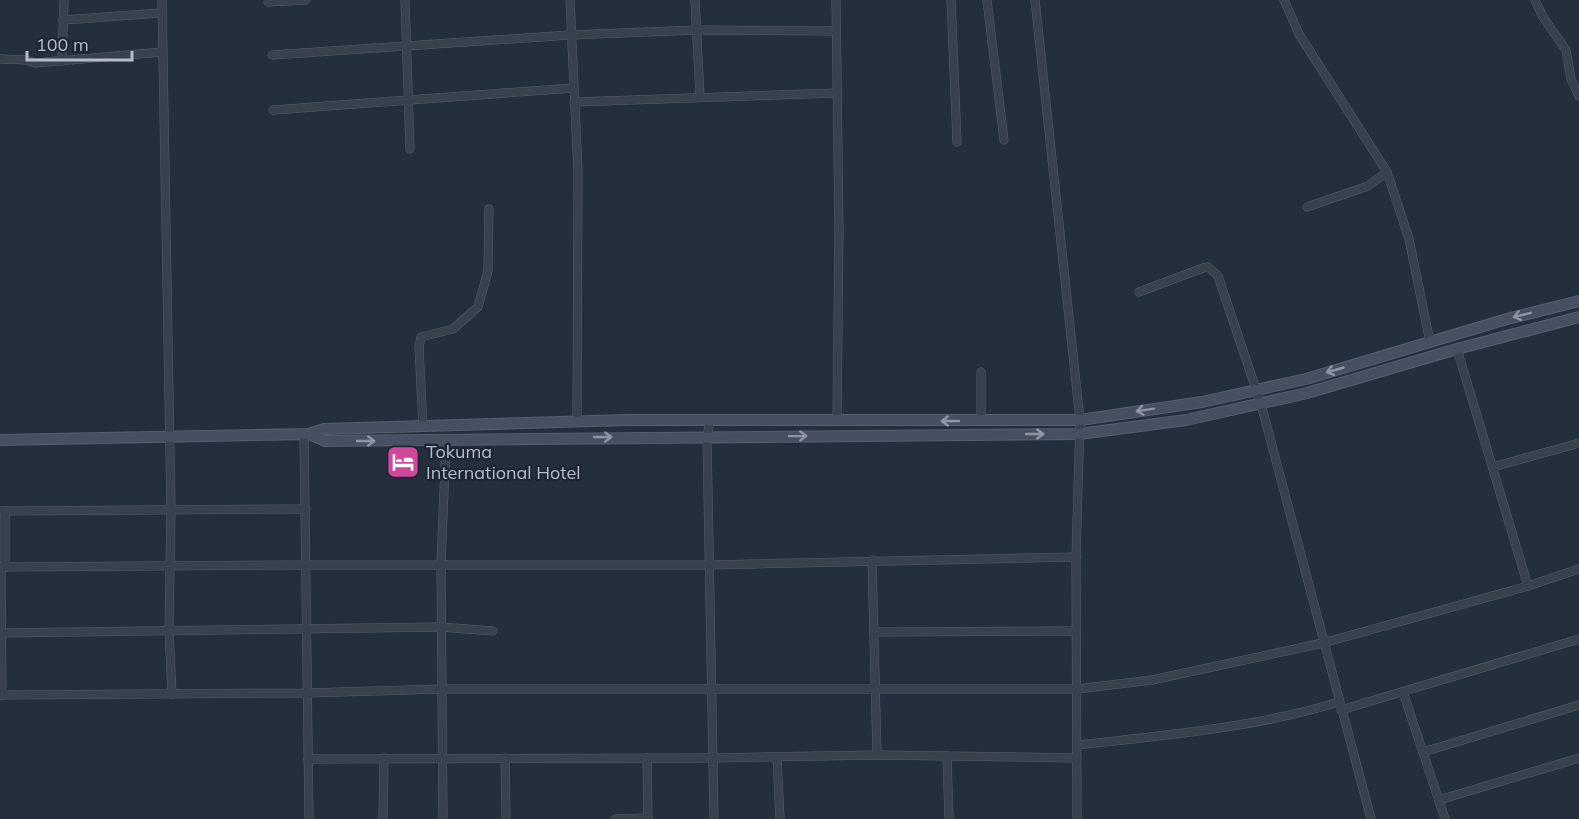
<svg xmlns="http://www.w3.org/2000/svg" width="1579" height="819" font-family="Mulish,sans-serif">
	<style>
		.lines { fill: none; stroke-linecap: round; stroke-linejoin: round }
		.minor-casing { stroke: #565f6c; stroke-width: 9 }
		.secondary-casing { stroke: #565f6c; stroke-width: 12 }
		.minor { stroke: #38414e; stroke-width: 8 }
		.secondary { stroke: #465061; stroke-width: 10 }
		.oneway { stroke: #8e96a5 }
		.labels { text-anchor: middle; stroke-width: 4.5; stroke-linejoin: round; paint-order: stroke }
		.poi-label { font-size: 18px; fill: #b4bcc9; stroke: #1d2633; text-anchor: start }
	</style>
	<rect width="100%" height="100%" fill="#242f3e"/>
	<g class="lines">
		<!-- minor casing -->
		<g class="minor-casing">
			<g id="minor">
				<path d="M162 0 171 509 169 630 172 694"/>
				<path d="M405 0 410 149"/>
				<path d="M570 0 578 172 577 421"/>
				<path d="M695 0 700 97"/>
				<path d="M836 0 839 229 837 421"/>
				<path d="M951 0 957 142"/>
				<path d="M987 0 1004 140"/>
				<path d="M1035 0 1080 420 1076 557 1077 819"/>
				<path d="M1284 0 1299 34 1387 172 1409 239 1430 342"/>
				<path d="M1535 0 1543 17 1566 50 1571 79 1579 96"/>
				<path d="M268 2 306 0"/>
				<path d="M63 20 161 13"/>
				<path d="M272 55 570 35 698 30 836 31"/>
				<path d="M0 59 26 60 35 63 162 52"/>
				<path d="M62 61 64 0"/>
				<path d="M574 102 837 93"/>
				<path d="M273 110 573 88"/>
				<path d="M1307 207 1368 186 1387 172"/>
				<path d="M1139 292 1203 268 1208 267 1218 276 1261 404 1371 819"/>
				<path d="M1457 349 1528 586"/>
				<path d="M981 372V421"/>
				<path d="M710 420 707 437 714 819"/>
				<path d="M423 427 419 347 421 337 453 329 478 307 488 271 489 209"/>
				<path d="M304 434 309 819"/>
				<path d="M1493 467 1579 443"/>
				<path d="M0 511 306 509"/>
				<path d="M872 560 877 755"/>
				<path d="M0 567 305 565H708L1076 557"/>
				<path d="M1 567 2 695"/>
				<path d="M5 567V511"/>
				<path d="M874 632 1075 631"/>
				<path d="M0 633 441 627 493 631"/>
				<path d="M1403 692 1445 819"/>
				<path d="M0 695 307 693 441 689H1077L1152 680 1323 643 1528 586 1579 569"/>
				<path d="M1341 710 1579 639"/>
				<path d="M1078 745C1165 735 1254 728 1339 702"/>
				<path d="M1423 752 1579 705"/>
				<path d="M947 756 949 819"/>
				<path d="M777 757 780 819"/>
				<path d="M505 758 506 819"/>
				<path d="M647 758 648 819"/>
				<path d="M308 759 713 758 877 755 1077 758"/>
				<path d="M1439 800 1579 758"/>
				<path d="M383 819 384 758"/>
				<path d="M443 819 441 564 446 441"/>
				<path d="M615 819 648 818"/>
			</g>
		</g>
		<!-- secondary casing -->
		<g class="secondary-casing">
			<g id="secondary">
				<path d="M309 434 325 441 1079 434 1186 420 1307 393 1457 349 1579 317"/>
				<path d="M0 440 309 434 324 429 627 420H1080L1202 402 1306 379 1507 319 1579 301"/>
			</g>
		</g>
		<!-- minor -->
		<use href="#minor" class="minor"/>
		<!-- secondary -->
		<use href="#secondary" class="secondary"/>
	</g>
	<!-- one-way arrows -->
	<defs><path id="oneway-shaft" d="M-6 0H5M1.5-3L5.5 0L1.5 3" fill="none" stroke-width="1.6" stroke-linecap="round" stroke-linejoin="round" transform="scale(1.5)"/></defs>
	<g class="oneway">
		<use href="#oneway-shaft" transform="translate(1522 315) rotate(166)"/>
		<use href="#oneway-shaft" transform="translate(1335 370) rotate(164)"/>
		<use href="#oneway-shaft" transform="translate(1145 410) rotate(171)"/>
		<use href="#oneway-shaft" transform="translate(950 421) rotate(180)"/>
		<use href="#oneway-shaft" transform="translate(1035 434)"/>
		<use href="#oneway-shaft" transform="translate(798 436) rotate(-1)"/>
		<use href="#oneway-shaft" transform="translate(603 437)"/>
		<use href="#oneway-shaft" transform="translate(366 441)"/>
	</g>
	<!-- icons -->
	<defs>
		<g id="hotel-square" transform="scale(1.725)"><rect x="-9" y="-9" width="18" height="18" rx="4" fill="#d1479c" stroke="#1d2633"/><path d="M-6-4.5h1.5V1H6V5H4.5V3h-9V5H-6ZM-4 0a1.8 1.8 0 1 1 3.6 0ZM.5 0V-2.5h3Q6-2.5 6 0Z" fill="#fff"/></g>
	</defs>
	<g fill-rule="evenodd">
		<use href="#hotel-square" x="403" y="462"/>
	</g>
	<g class="labels">
		<!-- poi labels -->
		<g class="poi-label">
			<text x="426" y="458">Tokuma<tspan x="426" dy="21">International Hotel</tspan></text>
		</g>
	</g>
	<!-- scale -->
	<path d="M27 51v9h105v-9" fill="none" stroke="#b4bcc9" stroke-width="3"/>
	<text x="36" y="51" font-size="18" fill="#b4bcc9" stroke="#1d2633" stroke-width="4.5" paint-order="stroke">100 m</text>
</svg>
